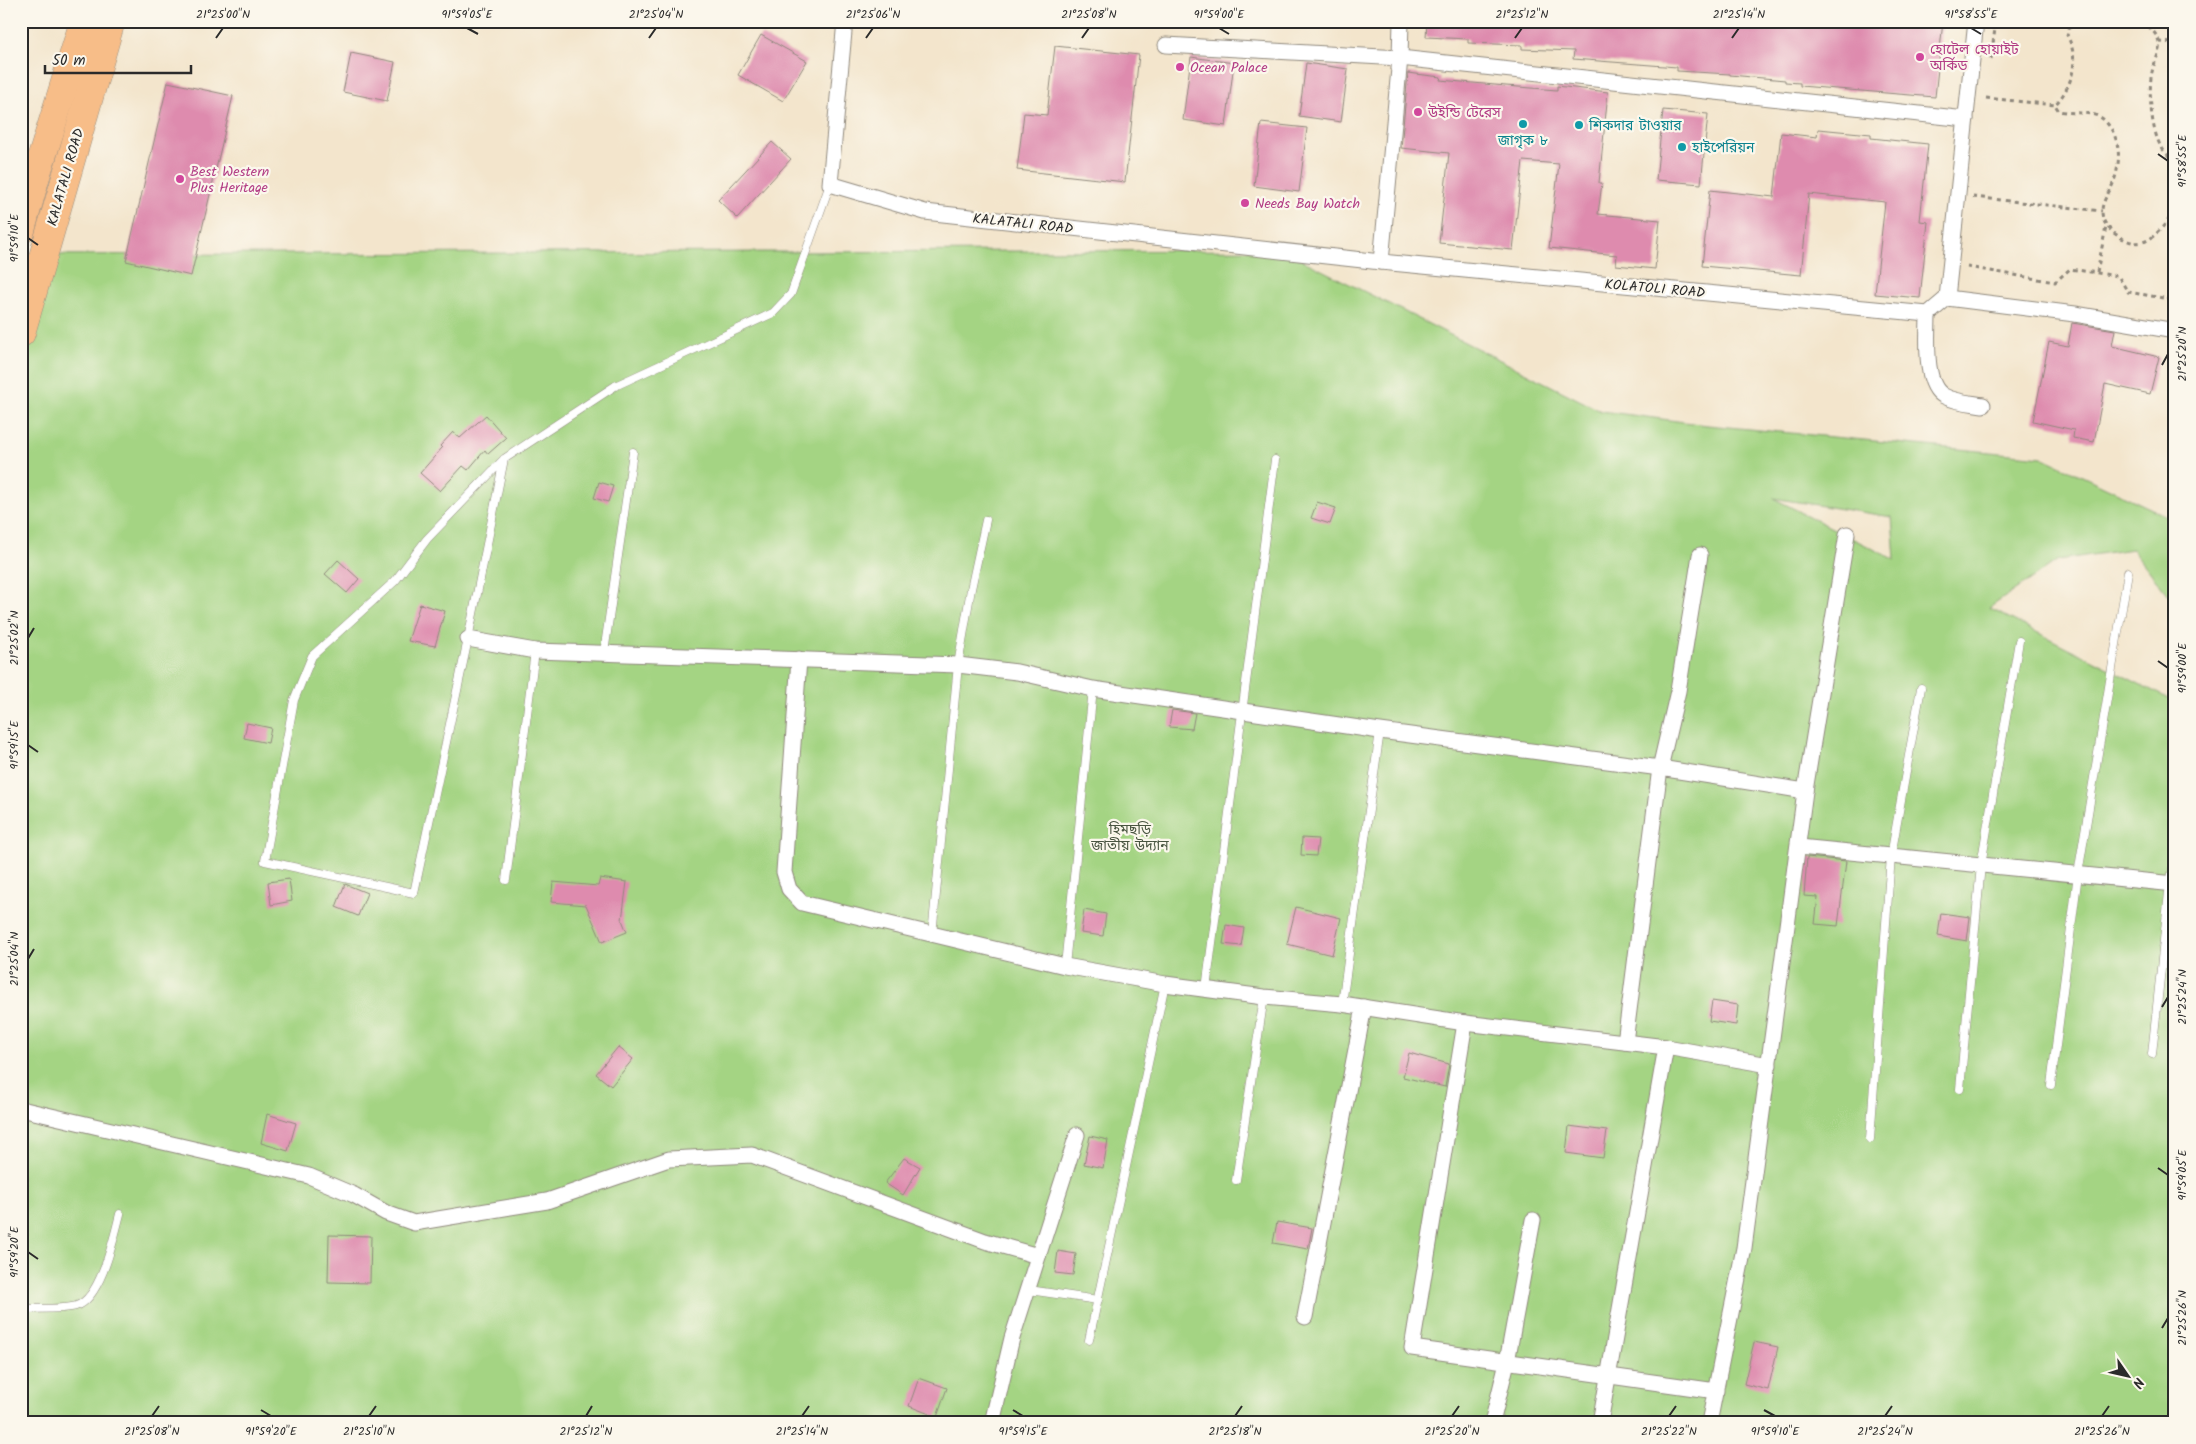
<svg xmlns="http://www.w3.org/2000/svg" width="2196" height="1444" font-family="Kalam,'Noto Sans Bengali',sans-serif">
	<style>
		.green { fill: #a4d483; stroke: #688057; fill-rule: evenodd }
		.building { fill: #de8bae }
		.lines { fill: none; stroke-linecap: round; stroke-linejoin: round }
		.lane-casing { stroke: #8f887c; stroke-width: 9 }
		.street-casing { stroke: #8f887c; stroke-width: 17 }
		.highway-casing { stroke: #8f887c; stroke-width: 29 }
		.path { stroke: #8f887c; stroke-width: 3; stroke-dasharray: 4 4; stroke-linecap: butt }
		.lane { stroke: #fff; stroke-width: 8 }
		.street { stroke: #fff; stroke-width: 15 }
		.highway { stroke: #f7bd88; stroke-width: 28 }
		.ticks { fill: none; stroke: #2b2b2b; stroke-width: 2 }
		.hotel-dot { fill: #d1479c; stroke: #fbf7ec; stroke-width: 2 }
		.culture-dot { fill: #0f9aa8; stroke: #fbf7ec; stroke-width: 2 }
		.labels { text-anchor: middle; stroke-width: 4.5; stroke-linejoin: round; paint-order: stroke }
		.hotel-label { font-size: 14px; fill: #b23c85; stroke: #fbf7ec; text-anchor: start }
		.culture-label { font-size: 14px; fill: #0d838f; stroke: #fbf7ec; text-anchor: start }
		.street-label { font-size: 14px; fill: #2b2b2b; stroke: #fbf7ec }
		.park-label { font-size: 14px; fill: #495541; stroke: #fbf7ec }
		.neatline { fill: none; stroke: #2b2b2b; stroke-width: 2 }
		.ticks-label { font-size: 12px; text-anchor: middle; fill: #2b2b2b }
	</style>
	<rect width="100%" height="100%" fill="#fbf7ec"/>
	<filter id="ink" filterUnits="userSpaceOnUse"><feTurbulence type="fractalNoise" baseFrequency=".02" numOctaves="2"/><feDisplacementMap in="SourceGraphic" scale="10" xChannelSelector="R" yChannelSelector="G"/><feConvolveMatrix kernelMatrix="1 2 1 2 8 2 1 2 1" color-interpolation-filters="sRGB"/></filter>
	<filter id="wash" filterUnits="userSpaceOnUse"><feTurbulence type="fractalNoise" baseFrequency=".0096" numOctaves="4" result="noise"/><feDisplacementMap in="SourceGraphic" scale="20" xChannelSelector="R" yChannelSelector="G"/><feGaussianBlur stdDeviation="1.12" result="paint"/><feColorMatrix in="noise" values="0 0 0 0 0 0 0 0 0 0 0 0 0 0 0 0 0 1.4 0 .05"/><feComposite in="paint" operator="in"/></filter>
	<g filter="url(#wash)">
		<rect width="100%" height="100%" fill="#f3e5cc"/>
		<!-- green -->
		<path class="green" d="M1282 250 1601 411 1707 425 2042 457 2175 520V604L2132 549 2058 560 1989 608 2175 702V1423H21V255ZM1773 498 1892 517 1895 560Z"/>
		<g id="blocks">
			<!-- building -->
			<g class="building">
				<path d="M1427 21H1943L1935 97 1800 86V83L1785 82V80L1730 75V74L1677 71V67L1573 59 1574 51 1522 49V45L1468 43V39L1426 37Z"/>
				<path d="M761 35 807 61 783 101 738 75Z"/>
				<path d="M1055 46 1139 55 1125 182 1017 170 1024 113 1047 115Z"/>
				<path d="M351 53 395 62 387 101 343 92Z"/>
				<path d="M1191 57 1234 63 1226 126 1183 120Z"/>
				<path d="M1306 63 1348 69 1341 122 1299 116Z"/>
				<path d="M1408 73 1441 77 1440 80 1506 86 1557 90V86L1608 92 1599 183H1602L1598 214 1660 220 1655 269 1616 265 1617 255 1549 248 1559 164 1523 161 1513 250 1439 243 1449 153 1401 148Z"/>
				<path d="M168 82 233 96 191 276 126 261Z"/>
				<path d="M1663 110 1708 114 1701 184 1656 180Z"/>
				<path d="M1261 123 1307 128 1299 192 1254 186Z"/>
				<path d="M1818 129 1871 134V138L1928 144 1920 221 1928 222 1920 298 1875 294 1885 202 1809 194 1801 275 1702 266 1710 190 1774 197 1781 133 1817 137Z"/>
				<path d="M772 142 791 159 737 218 718 200Z"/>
				<path d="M2072 323 2115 330 2112 346 2159 357 2150 394 2105 384 2094 442 2073 438 2074 430 2033 421 2049 342 2068 346Z"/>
				<path d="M486 415 506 438 488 454 485 450 468 470 463 466 440 491 420 473 442 448 440 446 453 432 460 438Z"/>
				<path d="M599 482 613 486 608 502 594 498Z"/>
				<path d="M1317 502 1336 508 1330 524 1311 518Z"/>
				<path d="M338 560 359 579 347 593 325 574Z"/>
				<path d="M420 604 445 611 435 646 408 641Z"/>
				<path d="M1172 710 1195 713 1192 729 1169 727Z"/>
				<path d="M247 723 271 728 268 743 244 738Z"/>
				<path d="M1302 838 1318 839 1316 856 1301 855Z"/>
				<path d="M1807 857 1846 861 1838 926 1815 924 1818 897 1804 896Z"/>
				<path d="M600 878 627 882 622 920 627 932 602 942 586 905 551 902 553 882 598 886Z"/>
				<path d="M289 879 292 901 271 905 268 882Z"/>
				<path d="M345 884 367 893 358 916 336 907Z"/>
				<path d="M1296 907 1341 918 1332 955 1287 944Z"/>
				<path d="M1084 910 1106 914 1103 936 1081 933Z"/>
				<path d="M1941 913 1970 917 1967 941 1938 936Z"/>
				<path d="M1226 925 1244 928 1241 946 1223 944Z"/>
				<path d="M1712 1001 1738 1005 1736 1025 1709 1021Z"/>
				<path d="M618 1047 633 1059 611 1086 596 1074Z"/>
				<path d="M1409 1053 1449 1064 1445 1087 1403 1077Z"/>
				<path d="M267 1114 296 1123 288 1151 261 1143Z"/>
				<path d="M1569 1126 1607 1131 1603 1158 1566 1153Z"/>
				<path d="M1090 1136 1108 1140 1103 1168 1084 1164Z"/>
				<path d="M904 1158 920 1167 903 1195 885 1183Z"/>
				<path d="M1277 1222 1312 1228 1308 1249 1273 1243Z"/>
				<path d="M329 1235 371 1236 370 1283 328 1282Z"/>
				<path d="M1058 1251 1076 1254 1073 1275 1055 1273Z"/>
				<path d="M1754 1342 1778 1347 1768 1390 1744 1384Z"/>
				<path d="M919 1378 947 1388 937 1417 909 1406Z"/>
			</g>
		</g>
	</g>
	<g filter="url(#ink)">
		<use href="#blocks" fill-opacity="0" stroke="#8f887c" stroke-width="1"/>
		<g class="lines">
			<!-- lane casing -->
			<g class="lane-casing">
				<g id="lane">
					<path d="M504 459 468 639 414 893 265 861 294 700 312 656 395 581 427 539 504 459 615 386 773 313 791 294 830 184"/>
					<path d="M604 653 633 452"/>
					<path d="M506 880 535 651"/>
					<path d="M932 935 958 665 971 589 986 520"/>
					<path d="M1065 966 1093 689"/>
					<path d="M1206 989 1275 460"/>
					<path d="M1342 1004 1380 731"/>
					<path d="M2152 1054 2170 883 2175 860"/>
					<path d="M2051 1085 2078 874 2128 572"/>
					<path d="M1960 1089 1981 865 2019 641"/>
					<path d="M1870 1139 1891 856 1921 688"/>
					<path d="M1236 1180 1264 997"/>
					<path d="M1029 1290 1098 1300"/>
					<path d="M21 1309C36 1308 63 1310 76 1306 101 1299 114 1237 120 1214"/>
					<path d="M1089 1340 1165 984"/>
				</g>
			</g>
			<!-- street casing -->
			<g class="street-casing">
				<g id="street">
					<path d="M845 21 830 184 925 212 1381 262 1928 314 1947 298 1976 21"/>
					<path d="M1166 45 1400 58 1966 119"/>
					<path d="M1381 262 1400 58 1401 21"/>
					<path d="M1947 298 2075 314 2175 331"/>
					<path d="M1928 314C1928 335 1923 385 1944 396 1955 402 1971 403 1983 405"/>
					<path d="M468 639 535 651 958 665 1017 672 1093 689 1380 731 1660 768 1805 791"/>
					<path d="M799 659 784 872 789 889 802 903 1065 966 1165 984 1264 997 1342 1004 1465 1023 1666 1047 1769 1065"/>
					<path d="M1799 847 2175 884"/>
					<path d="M1465 1023 1412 1348 1716 1391"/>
					<path d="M1625 1042 1660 768 1678 691 1700 555"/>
					<path d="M21 1109 309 1176 354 1195 386 1213 414 1223 547 1201 669 1159 752 1155 985 1241 1038 1256"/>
					<path d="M1305 1317 1364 1007"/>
					<path d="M992 1423 1012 1338 1077 1135"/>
					<path d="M1492 1423 1507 1362 1533 1220"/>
					<path d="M1600 1423 1666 1047"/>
					<path d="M1709 1423 1744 1248 1805 791 1847 534"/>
				</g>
			</g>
			<!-- highway casing -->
			<g class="highway-casing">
				<g id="highway">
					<path d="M21 230 36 176 84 21"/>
					<path d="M21 333 111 21"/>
				</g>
			</g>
			<!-- path -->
			<g class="path">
				<path d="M2077 21 2070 25 2067 35C2080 60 2073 85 2055 105L2059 111C2074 115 2095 109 2106 122 2122 140 2121 165 2112 186 2108 194 2102 202 2102 211 2102 221 2107 227 2114 233 2144 255 2155 236 2175 212"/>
				<path d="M2142 21C2148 26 2157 33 2159 42 2161 52 2154 62 2152 72 2148 89 2151 133 2162 148 2165 153 2171 157 2175 162"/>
				<path d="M2159 42 2175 43"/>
				<path d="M1991 59 1996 21"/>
				<path d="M1986 98 2055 105"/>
				<path d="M1973 197 2102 211"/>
				<path d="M1967 267 2055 282 2070 269 2118 276 2128 292 2175 300"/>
				<path d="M2097 272 2106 227"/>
			</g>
			<!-- lane -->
			<use href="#lane" class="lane"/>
			<!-- street -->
			<use href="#street" class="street"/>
			<!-- highway -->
			<use href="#highway" class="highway"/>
		</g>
	</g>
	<!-- ticks -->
	<path class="ticks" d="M467 28 478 34M1219 28 1229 34M1971 28 1981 34M216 38 223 28M649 38 656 28M866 38 873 28M1082 38 1089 28M1515 38 1522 28M1732 38 1739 28M2158 154 2168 161M28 238 38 245M2162 365 2168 354M28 638 34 628M2158 661 2168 668M28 745 38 752M28 959 34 949M2162 1007 2168 997M2158 1168 2168 1175M28 1252 38 1259M2162 1328 2168 1318M261 1410 271 1416M1013 1410 1023 1416M1764 1410 1775 1416M152 1416 159 1406M369 1416 376 1406M586 1416 592 1406M802 1416 809 1406M1235 1416 1242 1406M1452 1416 1459 1406M1669 1416 1676 1406M1885 1416 1892 1406M2102 1416 2109 1406"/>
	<!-- markers -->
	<g class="hotel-dot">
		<circle cx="1920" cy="57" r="5"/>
		<circle cx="1180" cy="67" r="5"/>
		<circle cx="1418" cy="112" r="5"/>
		<circle cx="180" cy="179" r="5"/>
		<circle cx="1245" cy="203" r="5"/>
	</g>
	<g class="culture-dot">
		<circle cx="1523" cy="124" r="5"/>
		<circle cx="1579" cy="125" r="5"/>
		<circle cx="1682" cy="147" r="5"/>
	</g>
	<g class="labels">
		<!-- hotel labels -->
		<g class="hotel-label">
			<text x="1930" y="54">হোটেল হোয়াইট<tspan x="1930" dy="16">অর্কিড</tspan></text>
			<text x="1190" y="72">Ocean Palace</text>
			<text x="1428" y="117">উইন্ডি টেরেস</text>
			<text x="190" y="176">Best Western<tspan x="190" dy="16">Plus Heritage</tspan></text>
			<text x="1255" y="208">Needs Bay Watch</text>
		</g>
		<!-- culture labels -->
		<g class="culture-label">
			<text x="1589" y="130">শিকদার টাওয়ার</text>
			<text x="1523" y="145" text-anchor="middle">জাগৃক ৮</text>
			<text x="1692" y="152">হাইপেরিয়ন</text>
		</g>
		<!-- street labels -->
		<g class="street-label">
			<text transform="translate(65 177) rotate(-74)" y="5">KALATALI ROAD</text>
			<text transform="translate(1023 223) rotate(6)" y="5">KALATALI ROAD</text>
			<text transform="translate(1655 288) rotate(5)" y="5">KOLATOLI ROAD</text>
		</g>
		<!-- park labels -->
		<g class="park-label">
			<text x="1130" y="834">হিমছড়ি<tspan x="1130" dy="16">জাতীয় উদ্যান</tspan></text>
		</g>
	</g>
	<!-- margin -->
	<rect width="2196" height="1444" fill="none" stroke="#fbf7ec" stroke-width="55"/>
	<!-- north arrow -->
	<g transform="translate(2128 1376) rotate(124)" stroke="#fbf7ec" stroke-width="4" paint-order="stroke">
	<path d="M0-4L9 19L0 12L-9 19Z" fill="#2b2b2b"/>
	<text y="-8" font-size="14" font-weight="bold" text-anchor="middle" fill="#2b2b2b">N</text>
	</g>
	<!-- scale -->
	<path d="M45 65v8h146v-8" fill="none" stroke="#2b2b2b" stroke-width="2.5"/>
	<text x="52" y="65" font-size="15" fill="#2b2b2b" stroke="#fbf7ec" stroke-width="4" paint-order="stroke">50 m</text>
	<rect x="28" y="28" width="2140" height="1388" class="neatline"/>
	<g class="ticks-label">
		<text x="223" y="18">21°25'00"N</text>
		<text x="467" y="18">91°59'05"E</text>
		<text x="656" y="18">21°25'04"N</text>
		<text x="873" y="18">21°25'06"N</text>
		<text x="1089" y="18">21°25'08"N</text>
		<text x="1219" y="18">91°59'00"E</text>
		<text x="1522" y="18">21°25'12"N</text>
		<text x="1739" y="18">21°25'14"N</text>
		<text x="1971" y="18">91°58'55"E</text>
		<text transform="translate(2182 161) rotate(-90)" y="4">91°58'55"E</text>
		<text transform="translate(14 238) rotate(-90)" y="4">91°59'10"E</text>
		<text transform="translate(2182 354) rotate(-90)" y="4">21°25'20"N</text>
		<text transform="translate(14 638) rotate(-90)" y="4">21°25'02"N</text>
		<text transform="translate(2182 668) rotate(-90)" y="4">91°59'00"E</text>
		<text transform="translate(14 745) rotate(-90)" y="4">91°59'15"E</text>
		<text transform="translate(14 959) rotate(-90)" y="4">21°25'04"N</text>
		<text transform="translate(2182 997) rotate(-90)" y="4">21°25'24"N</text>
		<text transform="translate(2182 1175) rotate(-90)" y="4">91°59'05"E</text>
		<text transform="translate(14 1252) rotate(-90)" y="4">91°59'20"E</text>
		<text transform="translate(2182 1318) rotate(-90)" y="4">21°25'26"N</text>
		<text x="152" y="1435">21°25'08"N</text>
		<text x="271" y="1435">91°59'20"E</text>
		<text x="369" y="1435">21°25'10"N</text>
		<text x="586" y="1435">21°25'12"N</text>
		<text x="802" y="1435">21°25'14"N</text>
		<text x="1023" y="1435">91°59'15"E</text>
		<text x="1235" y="1435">21°25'18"N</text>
		<text x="1452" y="1435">21°25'20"N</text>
		<text x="1669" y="1435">21°25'22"N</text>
		<text x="1775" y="1435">91°59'10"E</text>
		<text x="1885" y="1435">21°25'24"N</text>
		<text x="2102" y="1435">21°25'26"N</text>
	</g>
</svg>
